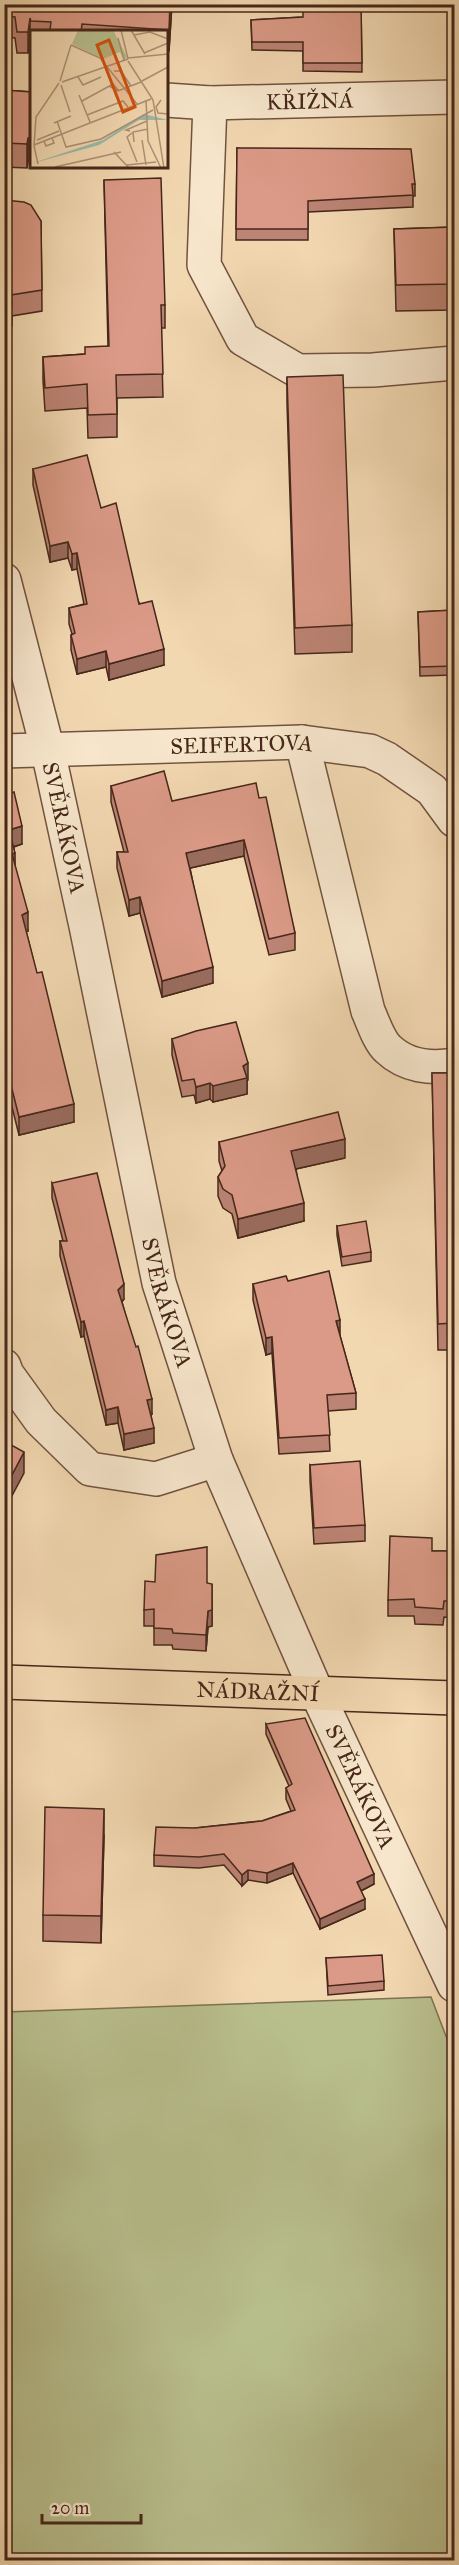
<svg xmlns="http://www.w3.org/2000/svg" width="459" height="2565" font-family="'IM FELL Great Primer',serif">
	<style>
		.green { fill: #b8bf8d; stroke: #7f7354; stroke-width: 1.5 }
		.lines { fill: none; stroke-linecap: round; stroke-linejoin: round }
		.minor-casing { stroke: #715340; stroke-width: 36 }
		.major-casing { stroke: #46271a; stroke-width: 36 }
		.minor { stroke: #f7e6cc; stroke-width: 33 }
		.major { stroke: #f2d8b1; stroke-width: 33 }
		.wall { fill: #bc8474; stroke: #46271a; stroke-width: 1.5 }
		.shaded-wall { fill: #996c5e; stroke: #46271a; stroke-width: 1.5 }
		.building { fill: #db9a87; stroke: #46271a; stroke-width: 1.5 }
		.labels { text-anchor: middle; stroke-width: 4.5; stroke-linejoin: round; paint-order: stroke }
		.street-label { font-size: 22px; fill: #46271a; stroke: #f7e6cc }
		.inset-road { fill: none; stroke: #ad9175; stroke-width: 1.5 }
		.view { fill: #d0520e; fill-opacity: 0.15; stroke: #d0520e; stroke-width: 3 }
		.inset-edge { fill: none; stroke: #46271a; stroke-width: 3 }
	</style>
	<rect width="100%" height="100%" fill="#f2d8b1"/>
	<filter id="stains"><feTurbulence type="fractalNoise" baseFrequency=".00333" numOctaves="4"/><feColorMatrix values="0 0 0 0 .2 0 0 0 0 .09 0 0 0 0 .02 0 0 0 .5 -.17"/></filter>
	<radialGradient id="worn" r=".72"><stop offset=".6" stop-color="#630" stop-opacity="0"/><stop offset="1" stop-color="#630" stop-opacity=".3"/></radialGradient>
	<!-- green -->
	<path class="green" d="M431 1997 454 2057V2560H5V2012Z"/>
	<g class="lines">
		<!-- minor casing -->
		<g class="minor-casing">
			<g id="minor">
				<path id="s1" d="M166 100 210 103 454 97"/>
				<path d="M210 103 204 265 243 339 298 371 373 370 454 363"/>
				<path id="s2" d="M4 580 48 751 86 926 159 1283 216 1460 317 1693 454 1985"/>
				<path d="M302 742 368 1011C373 1022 379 1041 388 1049 406 1066 431 1069 454 1065"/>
				<path id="s3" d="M4 751 302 742 370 751 387 759 432 790 454 820"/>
				<path d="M4 1366 7 1374 41 1421 90 1469 156 1479 216 1460"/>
			</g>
		</g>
		<!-- major casing -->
		<g class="major-casing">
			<g id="major">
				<path id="s4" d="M4 1682 454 1698"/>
			</g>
		</g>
		<!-- minor -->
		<use href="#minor" class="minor"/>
		<!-- major -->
		<use href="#major" class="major"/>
	</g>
	<!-- wall -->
	<g class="wall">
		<path d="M4 4H172L169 51H166V32H32V42L30 39 28 53H17L15 38 4 37Z"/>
		<path d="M361 4 362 72 303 71V51L252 50 251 20 303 17Z"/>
		<path d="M4 90 32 92V162L28 161 27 168 4 167Z"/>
		<path d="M237 148 415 184V196H413V207L308 212V240H236Z"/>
		<path d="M104 180 165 305V328H161L163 397 117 398V437L88 438 87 408 45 411 43 380V357L85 354 108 346Z"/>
		<path d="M4 200 41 221 42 311 12 316V326L4 328Z"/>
		<path d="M454 227V310L396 311 394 229Z"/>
		<path d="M287 377 352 625V652L295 654 287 403Z"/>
		<path d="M33 469 101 508 164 665 109 680 106 667 77 674 71 650V635L72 634 69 624V608L84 604 77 569 72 570 68 558 50 562 33 485Z"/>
		<path d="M454 610V675L420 676 418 612Z"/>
		<path d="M111 786 172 801 259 798 295 933V950L269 955 244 856 190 868 213 983 162 997 140 913 129 916 117 868V852H124L111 802Z"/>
		<path d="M4 795 22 844 14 847 15 866 28 931H26L74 1122 19 1135 4 1075Z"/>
		<path d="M172 1039 248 1080H247V1094L213 1102 210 1099 196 1103 194 1095 182 1097 172 1055Z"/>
		<path d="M432 1073H454V1350H438Z"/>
		<path d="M219 1142 345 1158 296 1169 304 1221 238 1238 232 1214 223 1208 218 1196V1177L222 1171 219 1161Z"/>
		<path d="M52 1183 124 1299 122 1302 152 1414H151L154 1443 124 1450 118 1423 106 1425 84 1336 81 1337 60 1256V1241H63L52 1198Z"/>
		<path d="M337 1226 371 1252V1261L342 1266 337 1235Z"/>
		<path d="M288 1281 340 1336 356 1393V1409L328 1411 330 1451 279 1454 272 1353 266 1355 253 1300V1284Z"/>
		<path d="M310 1465 365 1525V1541L314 1544 310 1481Z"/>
		<path d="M432 1551H454V1618L444 1617 443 1625 415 1624 414 1616H388V1600Z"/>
		<path d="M207 1583 212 1600V1626L208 1627 206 1651 173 1649 172 1645H154V1626H144V1610Z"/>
		<path d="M266 1724 374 1884 361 1891 365 1909 320 1929 293 1873 267 1883 248 1880 242 1886 224 1865 199 1868 154 1866V1855L195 1828 262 1821 291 1811 286 1799V1788L289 1786 266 1734Z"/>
		<path d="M454 1732V1797L448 1790V1774Z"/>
		<path d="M104 1836 101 1943 43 1941V1915Z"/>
		<path d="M326 1958 384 1981V1990L328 1995Z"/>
	</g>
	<!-- shaded-wall -->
	<g class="shaded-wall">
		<path d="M170 4H172L169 51V30Z"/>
		<path d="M30 18V39L28 53V32Z"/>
		<path d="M28 138V161L27 168V144Z"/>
		<path d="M68 542V558L50 562V546Z"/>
		<path d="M77 553V569L72 570V554Z"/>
		<path d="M164 649V665L109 680V664Z"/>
		<path d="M106 651V667L77 674V659Z"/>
		<path d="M22 826V844L9 848V830Z"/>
		<path d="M244 840V856L186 869V853Z"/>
		<path d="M15 853V871L12 854Z"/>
		<path d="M140 897V913L129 916V900Z"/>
		<path d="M28 912V931L22 933V915Z"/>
		<path d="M213 967V983L162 997V981Z"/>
		<path d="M248 1063V1080H247V1094L213 1102V1086L243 1066Z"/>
		<path d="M210 1083V1099L196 1103V1087Z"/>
		<path d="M74 1104V1122L19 1135V1117Z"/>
		<path d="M345 1139V1158L291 1170V1151Z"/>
		<path d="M304 1203V1221L238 1238V1219Z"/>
		<path d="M124 1284V1299L118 1305V1290Z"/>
		<path d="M340 1320V1336L336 1321Z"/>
		<path d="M84 1321V1336L81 1337V1322Z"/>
		<path d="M272 1337V1353L266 1355V1338Z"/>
		<path d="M152 1399V1414L147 1415V1400Z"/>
		<path d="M118 1407V1423L106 1425V1410Z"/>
		<path d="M154 1428V1443L124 1450V1434Z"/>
		<path d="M24 1452V1473L4 1511V1490Z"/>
		<path d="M212 1584V1626L208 1627 206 1651V1635L208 1611Z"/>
		<path d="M104 1809V1836L101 1943V1916Z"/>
		<path d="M293 1863V1873L267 1883V1873Z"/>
		<path d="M248 1870V1880L242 1886V1875Z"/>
		<path d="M374 1874V1884L357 1893V1882Z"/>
		<path d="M365 1899V1909L320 1929V1919Z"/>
	</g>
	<!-- building -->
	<g class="building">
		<path d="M4 4H170L169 30 82 24 81 32 50 30 51 22 31 21 30 18 28 32H17L15 17 4 16Z"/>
		<path d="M303 4H361L362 63H303V42H252L251 20 303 17Z"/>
		<path d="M4 90 32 92V138H28L27 144 4 143Z"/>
		<path d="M237 148 411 149 415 184H412L413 195 308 201V229H236Z"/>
		<path d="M161 178 165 305H161L163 374 116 375 117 414 88 415 87 384 45 388 43 357 85 354V347L109 346 104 180Z"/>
		<path d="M4 200 24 202 31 205 41 221 42 290 11 295 12 305 4 307Z"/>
		<path d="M454 227V284L396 285 394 229Z"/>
		<path d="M343 375 352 625 295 628 287 377Z"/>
		<path d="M87 455 101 508 116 503 139 604 152 601 164 649 109 664 106 651 77 659 71 635 75 633 69 608 87 604 77 553 72 554 68 542 50 546 33 469Z"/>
		<path d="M454 610V666L420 667 418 612Z"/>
		<path d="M164 771 172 801 256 783 259 798 266 797 295 933 269 939 244 840 186 853 213 967 162 981 140 897 129 900 117 852H128L111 786Z"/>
		<path d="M14 792 22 826 9 830 15 853 12 854 28 912 22 915 37 973 42 972 74 1104 19 1117 4 1057V795Z"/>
		<path d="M236 1022 248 1063 243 1066 247 1078 213 1086 210 1083 196 1087 194 1079 182 1081 172 1039 196 1031Z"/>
		<path d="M432 1073H454V1323L438 1324Z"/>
		<path d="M338 1112 345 1139 291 1151 304 1203 238 1219 232 1195 223 1189 218 1177 225 1166 219 1142Z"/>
		<path d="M97 1173 124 1284 118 1290 136 1347 138 1346 152 1399 147 1400 154 1428 124 1434 118 1407 106 1410 84 1321 81 1322 60 1241H67L52 1183Z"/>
		<path d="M366 1221 371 1252 342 1257 337 1226Z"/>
		<path d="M329 1271 340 1320 336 1321 356 1393 327 1395 330 1435 279 1438 272 1337 266 1338 253 1284 286 1276 288 1281Z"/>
		<path d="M4 1441 24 1452 4 1490Z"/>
		<path d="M360 1461 365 1525 314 1528 310 1465Z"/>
		<path d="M390 1536 432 1538V1551H454V1601H444L443 1609 415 1607 414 1599 388 1600Z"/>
		<path d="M207 1547V1583L212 1584V1610L208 1611 206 1635 173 1633 172 1629 154 1628V1609L144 1610 145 1581 155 1582 156 1555Z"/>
		<path d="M305 1718 374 1874 357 1882 365 1899 320 1919 293 1863 267 1873 248 1870 242 1875 224 1854 199 1857 154 1855 156 1827 195 1828 262 1821 295 1810 286 1788 292 1784 266 1724Z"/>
		<path d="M454 1732V1781L448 1774 450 1736Z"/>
		<path d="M45 1807 104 1809 101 1916 43 1915Z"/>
		<path d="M382 1955 384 1981 328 1986 326 1958Z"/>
	</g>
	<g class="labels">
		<!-- street labels -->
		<g class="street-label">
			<text dy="8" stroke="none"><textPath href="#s1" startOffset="144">KŘIŽNÁ</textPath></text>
			<text dy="8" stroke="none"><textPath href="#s3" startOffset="238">SEIFERTOVA</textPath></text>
			<text dy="8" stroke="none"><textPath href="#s2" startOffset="255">SVĚRÁKOVA</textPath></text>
			<text dy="8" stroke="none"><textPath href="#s2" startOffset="741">SVĚRÁKOVA</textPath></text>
			<text dy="8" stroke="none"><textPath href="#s4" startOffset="254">NÁDRAŽNÍ</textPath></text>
			<text dy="8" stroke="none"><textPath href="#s2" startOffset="1263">SVĚRÁKOVA</textPath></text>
		</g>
	</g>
	<!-- overview -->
	<g transform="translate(30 30)">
		<rect width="138" height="138" fill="#f2d8b1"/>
		<path d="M48 0H83L97 27 94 30 90 22 73 29 42 14Z" fill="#b8bf8d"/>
		<path d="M114 84 138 90H109L69 115 0 134 73 110Z" fill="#9bbaaa"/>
		<path class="inset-road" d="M91 0 98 29M101 0 115 24M104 5 120 2 138 9M88 8 94 30M41 15 70 28 107 74M114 23 138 13M98 28 138 24M98 31 123 70M84 41H91L101 56M48 47 53 55 71 47M30 51 41 15M112 51 138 37M32 52 98 29M31 55 40 82M79 56 88 61 111 52M49 65 60 92M116 70 118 111 131 138M123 70 134 138M131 70 126 77 128 83 138 84M52 71 83 54 89 61M57 85 93 71 98 77M27 91 36 117 71 109 123 80M24 93 41 86M100 101 96 100 117 91M102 103 97 107 107 132M7 110 29 101M112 110 116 135M14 111 16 116 24 113 22 108M104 112 103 102 118 99M4 115 121 69M84 122 99 138M8 134 4 116 6 87 29 53M97 135 126 132M25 137 91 122"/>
		<path class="view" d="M79 10 105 77 93 82 67 15Z"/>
		<rect width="138" height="138" class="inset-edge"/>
	</g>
	<!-- margin -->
	<rect width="459" height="2565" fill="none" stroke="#f2d8b1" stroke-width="24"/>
	<rect x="6" y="6" width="447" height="2553" fill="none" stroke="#46271a" stroke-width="3"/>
	<rect x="12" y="12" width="435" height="2541" fill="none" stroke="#46271a" stroke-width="1.5"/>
	<!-- scale -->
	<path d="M42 2514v9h99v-9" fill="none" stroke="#46271a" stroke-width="3"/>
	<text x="51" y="2514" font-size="18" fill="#46271a" stroke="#f7e6cc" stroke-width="4.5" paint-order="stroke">20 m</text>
	<rect width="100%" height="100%" filter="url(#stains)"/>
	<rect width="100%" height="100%" fill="url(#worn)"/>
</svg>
